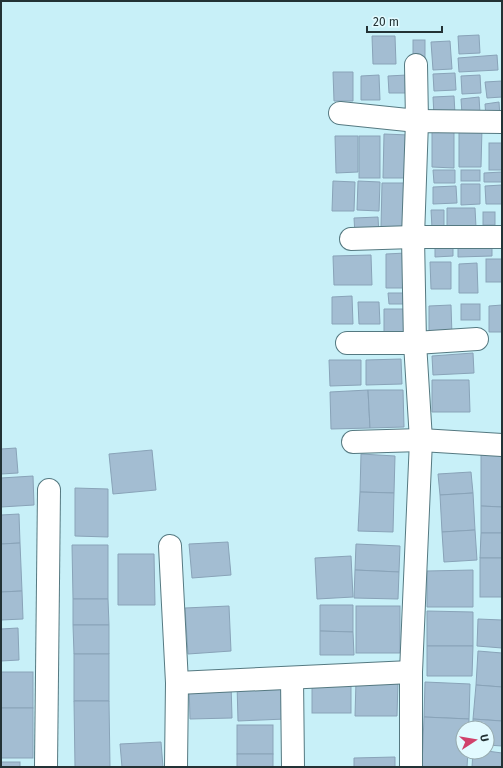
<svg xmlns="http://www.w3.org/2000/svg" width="503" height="768" font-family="'Fira Sans',sans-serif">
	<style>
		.building { fill: #a3bdd2; stroke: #89a3b8 }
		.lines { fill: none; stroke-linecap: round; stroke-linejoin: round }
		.street-casing { stroke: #557981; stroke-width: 24 }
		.street { stroke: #fff; stroke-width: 22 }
	</style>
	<rect width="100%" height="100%" fill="#c8f0f8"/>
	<!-- building -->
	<g class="building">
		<path d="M479 35 480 53 459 54 458 36Z"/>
		<path d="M372 36H395L396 64H373Z"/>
		<rect x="413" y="40" width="12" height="19"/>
		<path d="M450 41 452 69 433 70 431 42Z"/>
		<path d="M497 55 498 70 459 72 458 58Z"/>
		<path d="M333 72H353V101H334Z"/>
		<path d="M455 73 456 90 434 91 433 74Z"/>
		<path d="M379 75 380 100H361V76Z"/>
		<path d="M407 75 408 93H389L388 76Z"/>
		<path d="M480 75 481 93 462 94 461 76Z"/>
		<path d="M502 81V97L487 98 485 82Z"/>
		<path d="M454 96 455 114 434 116 433 97Z"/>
		<path d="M479 97 480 113 462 114 461 99Z"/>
		<path d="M499 102 500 117 486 118 485 104Z"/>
		<path d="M459 128H482L481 167H459Z"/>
		<path d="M454 131V168L432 167V132Z"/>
		<path d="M384 134 409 135 408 178H383Z"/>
		<path d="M335 136H358V172L336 173Z"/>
		<rect x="359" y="136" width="21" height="42"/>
		<rect x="489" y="143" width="13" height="27"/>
		<path d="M433 170H455V183H434Z"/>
		<rect x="461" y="170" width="19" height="11"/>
		<path d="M502 172V182H484V173Z"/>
		<path d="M333 181 355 182 354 211H332Z"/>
		<path d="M358 181 380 182 379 211 357 210Z"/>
		<path d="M382 183H410L409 228 381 227Z"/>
		<path d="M461 184H480V204L461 205Z"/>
		<path d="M502 185V204H486L485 186Z"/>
		<path d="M456 186 457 203 433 204V187Z"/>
		<path d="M447 208H475L476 227 447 228Z"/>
		<path d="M431 210H444V227L432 228Z"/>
		<rect x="483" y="212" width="12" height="13"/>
		<path d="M378 217 379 235H355L354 218Z"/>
		<path d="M492 244V256L458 257V245Z"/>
		<path d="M453 245V256L435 257V246Z"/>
		<path d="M406 253 407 288H386V254Z"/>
		<path d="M371 255 372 285H334L333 256Z"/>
		<rect x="486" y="259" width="16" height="23"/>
		<path d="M430 262H451V289H431Z"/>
		<path d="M477 263 478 293H459V264Z"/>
		<path d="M388 293H405V304H389Z"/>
		<path d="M352 296 353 324H332V297Z"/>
		<path d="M358 302H379L380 324H359Z"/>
		<rect x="461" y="304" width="19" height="16"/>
		<path d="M451 305 452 336 429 337V306Z"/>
		<path d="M502 305V332H489V306Z"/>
		<path d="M384 309H404V334L384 335Z"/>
		<path d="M473 353 474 373 433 375 432 356Z"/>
		<path d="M401 359 402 384 366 385V360Z"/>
		<path d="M329 360H361V385L330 386Z"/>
		<path d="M432 380H469L470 412H432Z"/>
		<path d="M368 390 370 428 331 429 330 392Z"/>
		<path d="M368 390H403L404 427 370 428Z"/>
		<path d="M16 448 18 473 1 474V449Z"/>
		<path d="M152 450 156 490 113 494 109 454Z"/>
		<path d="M481 450H502V507L481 506Z"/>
		<path d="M361 454 395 456 394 493 360 492Z"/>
		<path d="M471 472 473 493 440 495 438 474Z"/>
		<path d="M33 476 34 505 1 507V478Z"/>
		<path d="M75 488 108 489V537L75 536Z"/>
		<path d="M360 492 394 493 393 532 358 531Z"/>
		<path d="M473 493 475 530 442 532 440 495Z"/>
		<path d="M481 506 502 507V533H481Z"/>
		<path d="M19 514 20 543 1 544V515Z"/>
		<path d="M475 530 477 560 444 562 442 532Z"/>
		<path d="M481 533H502V558H480Z"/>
		<path d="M228 542 231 575 192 578 189 544Z"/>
		<path d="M20 543 22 591 1 592V544Z"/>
		<path d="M356 544 400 546 399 572 355 570Z"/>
		<path d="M72 545H108V599H73Z"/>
		<path d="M118 554H154L155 605H118Z"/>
		<path d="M351 556 353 597 317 599 315 558Z"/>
		<rect x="480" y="558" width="22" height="39"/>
		<path d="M355 570 399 572 398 599 354 598Z"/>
		<path d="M473 570V607H427V571Z"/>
		<path d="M22 591 23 619 1 620V592Z"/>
		<path d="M73 599H108L109 625H73Z"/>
		<path d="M320 605H353V632L320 631Z"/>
		<path d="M229 606 231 651 188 654 185 608Z"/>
		<rect x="356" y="606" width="44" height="47"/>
		<path d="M427 611 473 612V646H427Z"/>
		<path d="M478 619 502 620V648L477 646Z"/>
		<path d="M73 625H109V654H74Z"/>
		<path d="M18 628 19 660 1 661V629Z"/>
		<path d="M320 631 353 632 354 655H320Z"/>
		<path d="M427 646H473L472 676H427Z"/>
		<path d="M478 651 502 653V687L476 685Z"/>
		<rect x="74" y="654" width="35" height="47"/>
		<rect x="1" y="672" width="32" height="36"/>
		<path d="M356 681H398L397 716H355Z"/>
		<path d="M283 682 285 719 238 721 237 684Z"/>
		<path d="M425 682 470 684 469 719 424 717Z"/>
		<path d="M231 683 232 718 190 719 189 684Z"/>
		<rect x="312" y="685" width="39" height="28"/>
		<path d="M476 685 502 687V721L473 719Z"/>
		<path d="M74 701H109L110 767H75Z"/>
		<rect x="1" y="708" width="32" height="50"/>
		<path d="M424 717 469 719V728H463V752H468L467 767H422Z"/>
		<path d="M473 719 502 721V746L487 745V728H473Z"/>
		<rect x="237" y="725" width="36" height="29"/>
		<path d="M161 742 163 767H122L120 744Z"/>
		<path d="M487 751 502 753V767H472L473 752Z"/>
		<rect x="237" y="754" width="36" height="13"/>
		<path d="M395 757V767H354V758Z"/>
		<rect x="1" y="762" width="19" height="5"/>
	</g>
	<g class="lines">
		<!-- street casing -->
		<g class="street-casing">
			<g id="street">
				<path d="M340 113 417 121 416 65"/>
				<path d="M351 239 413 237H502"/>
				<path d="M347 343H415L477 339"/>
				<path d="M353 442 421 440 502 445"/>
				<path d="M170 546 177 683 176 767"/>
				<path d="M292 678 293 767"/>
				<path d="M177 683 411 672"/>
				<path d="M46 767 49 490"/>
				<path d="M411 767V672L421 440 415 343 413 237 417 121 502 122"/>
			</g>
		</g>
		<!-- street -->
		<use href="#street" class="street"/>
	</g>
	<!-- border -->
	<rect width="503" height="768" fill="none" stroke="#233235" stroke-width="4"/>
	<!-- north arrow -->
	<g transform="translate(475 740) rotate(78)"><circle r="19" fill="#e2faff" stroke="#96aaae"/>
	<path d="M0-3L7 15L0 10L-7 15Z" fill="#d0416b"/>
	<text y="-6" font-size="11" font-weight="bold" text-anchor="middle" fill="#233235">U</text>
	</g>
	<!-- scale -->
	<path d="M367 26v6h75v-6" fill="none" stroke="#233235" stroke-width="2"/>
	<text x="373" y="26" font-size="12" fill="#233235" stroke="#e2faff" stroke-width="3" paint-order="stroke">20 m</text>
</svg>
